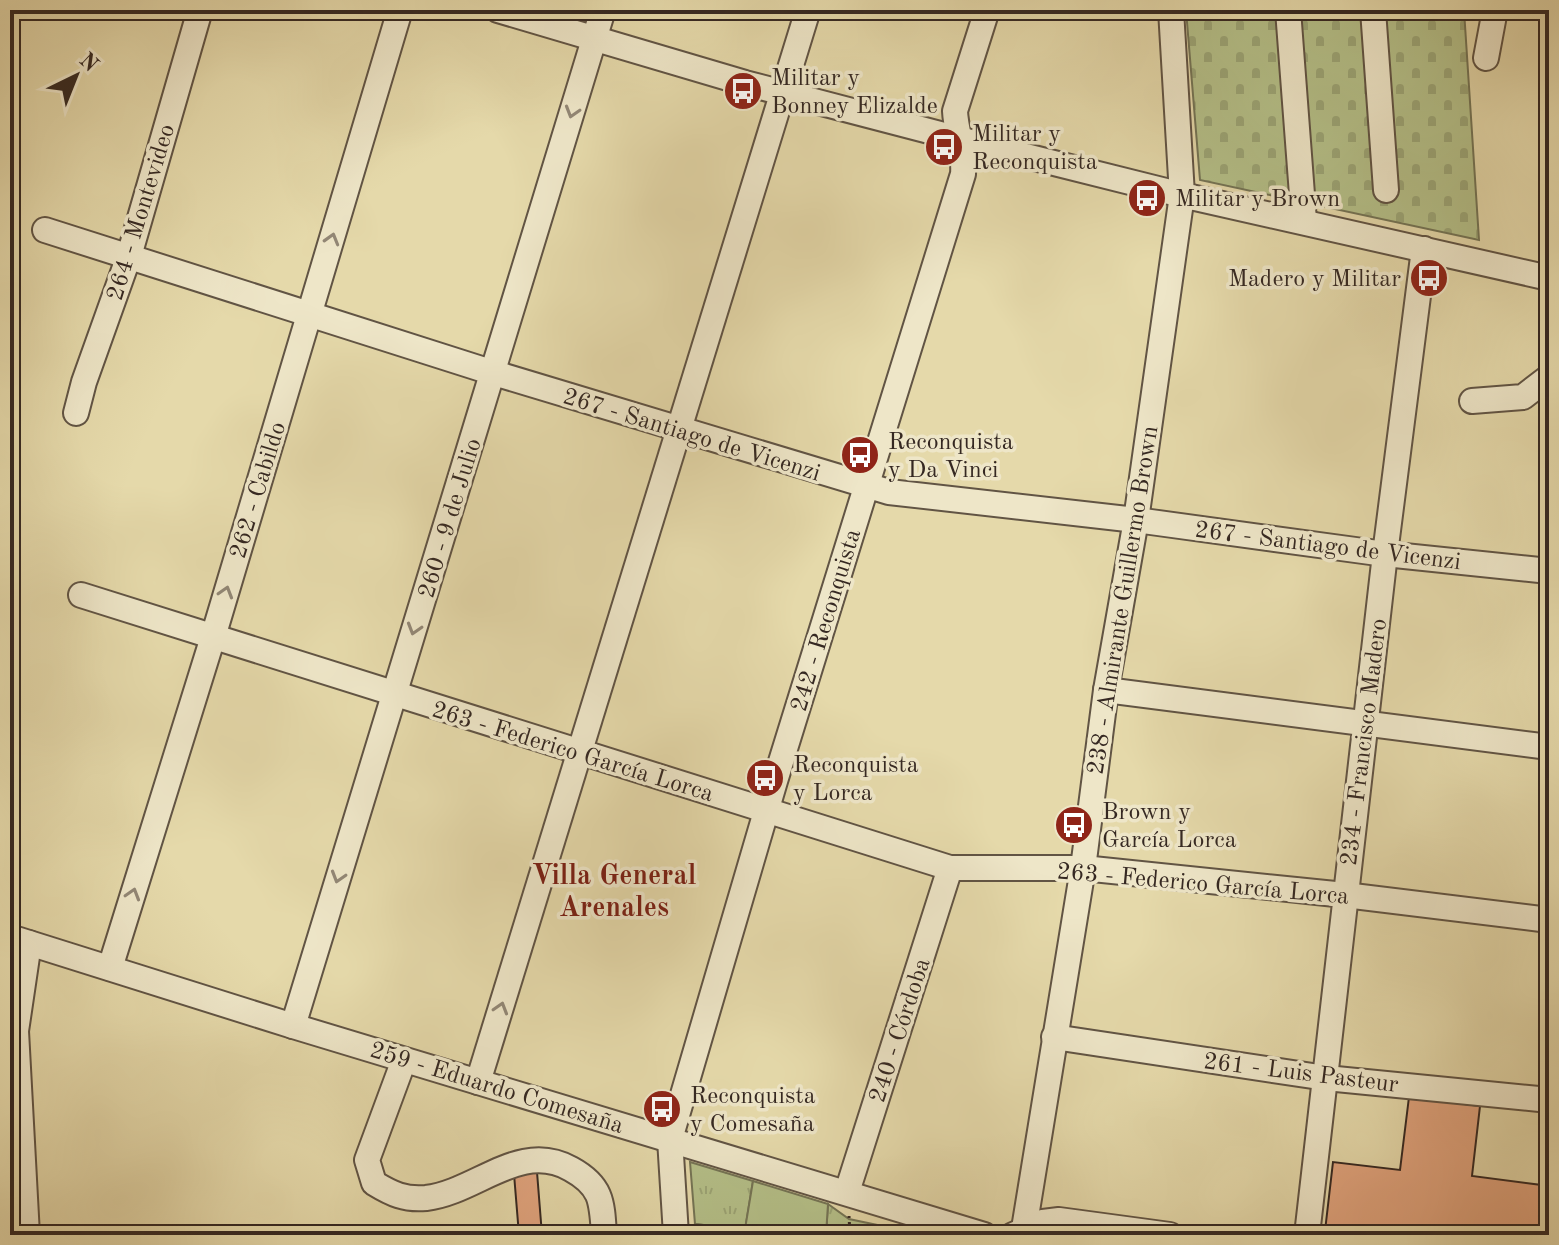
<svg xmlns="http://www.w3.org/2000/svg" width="1559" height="1245" font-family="'Old Standard TT',serif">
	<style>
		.cemetery { fill: url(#cemetery-stones); stroke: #747455; stroke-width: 2 }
		.park { fill: url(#park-tufts); stroke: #747455; stroke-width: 2 }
		.pitch { fill: #b4bf88; stroke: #747455; stroke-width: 2 }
		.building { fill: #e0a37d; stroke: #352822; stroke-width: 2 }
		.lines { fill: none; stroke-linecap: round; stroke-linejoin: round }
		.minor-casing { stroke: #615444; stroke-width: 28 }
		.path { stroke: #352822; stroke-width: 3; stroke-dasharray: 2 4; stroke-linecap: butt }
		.minor { stroke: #eee6c8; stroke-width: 24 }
		.oneway { stroke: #928775 }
		.labels { text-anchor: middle; stroke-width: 7; stroke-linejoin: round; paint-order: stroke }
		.poi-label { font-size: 24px; fill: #352822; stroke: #eee6c8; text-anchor: start }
		.street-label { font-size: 24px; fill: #352822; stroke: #eee6c8 }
		.quarter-label { font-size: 28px; font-weight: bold; fill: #7a1f14; stroke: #eee6c8 }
	</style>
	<defs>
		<pattern id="cemetery-stones" width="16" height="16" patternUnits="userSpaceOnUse" patternTransform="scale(2)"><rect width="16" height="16" fill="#b4bf88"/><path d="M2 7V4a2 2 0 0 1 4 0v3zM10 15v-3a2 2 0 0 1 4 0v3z" fill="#9ba475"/></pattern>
		<pattern id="park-tufts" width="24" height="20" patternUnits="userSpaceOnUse" patternTransform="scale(2)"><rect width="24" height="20" fill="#b4bf88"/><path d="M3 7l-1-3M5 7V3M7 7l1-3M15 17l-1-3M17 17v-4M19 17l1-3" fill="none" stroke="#9ba475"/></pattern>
	</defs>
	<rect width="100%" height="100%" fill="#e5d9aa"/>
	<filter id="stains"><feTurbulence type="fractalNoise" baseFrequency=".0025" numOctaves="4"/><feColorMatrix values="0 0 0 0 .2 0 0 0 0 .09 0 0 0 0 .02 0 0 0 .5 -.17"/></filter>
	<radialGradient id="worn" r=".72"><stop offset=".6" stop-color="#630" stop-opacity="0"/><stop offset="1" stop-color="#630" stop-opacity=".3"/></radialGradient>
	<!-- cemetery -->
	<path class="cemetery" d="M1186 10H1464L1479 240 1200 180Z"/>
	<!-- park -->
	<g class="park">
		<path d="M690 1162 753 1181 745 1230 695 1224Z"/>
		<path d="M828 1204 849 1219 925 1235H826Z"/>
	</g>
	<!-- pitch -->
	<path class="pitch" d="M753 1181 828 1204 826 1235H696L695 1224 745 1229Z"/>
	<!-- building -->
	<g class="building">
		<path d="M1409 1097 1480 1106 1472 1176 1549 1186V1235H1359L1325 1231 1333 1162 1400 1170Z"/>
		<path d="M537 1172 542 1235H519L514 1174Z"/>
	</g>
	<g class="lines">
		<!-- minor casing -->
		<g class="minor-casing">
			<g id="minor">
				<path d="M498 10 745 83 994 148 1182 195 1549 278"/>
				<path d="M1288 10 1304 221"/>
				<path d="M1373 10 1386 190"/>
				<path d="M1486 58 1495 10"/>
				<path d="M45 230 494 373 889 492 1136 520 1385 554 1549 571"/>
				<path d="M1472 401 1523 397 1549 377"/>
				<path d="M76 413 84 382 129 256 200 10"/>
				<path d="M81 595 950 868H1083L1345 895 1549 920"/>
				<path d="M1106 690 1549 747"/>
				<path d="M10 937 293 1026 984 1235"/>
				<path d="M110 968 213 637 400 10"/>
				<path d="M293 1026 603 10"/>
				<path d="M1054 1037 1326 1078 1549 1100"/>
				<path d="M404 1060 367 1160 374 1183C392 1194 405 1200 426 1198 477 1192 520 1140 571 1169 602 1186 602 1202 604 1235"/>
				<path d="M478 1082 808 10"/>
				<path d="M847 1192 950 868"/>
				<path d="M27 1235 16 1031 29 943"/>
				<path d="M676 1235 670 1139 775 781 963 174C965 151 956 133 955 111L987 10"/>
				<path d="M1013 1235 1043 1222 1059 1220 1170 1235"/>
				<path d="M1023 1235 1083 868 1106 690 1136 520 1182 195 1171 10"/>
				<path d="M1307 1235 1385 554 1424 249"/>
			</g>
		</g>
		<!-- path -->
		<path class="path" d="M849 1216 850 1235"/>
		<!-- minor -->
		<use href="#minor" class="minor"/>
	</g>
	<!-- one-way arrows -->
	<defs><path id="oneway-chevron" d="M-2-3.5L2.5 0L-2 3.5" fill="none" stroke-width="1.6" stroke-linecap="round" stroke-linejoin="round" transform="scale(2)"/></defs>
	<g class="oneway">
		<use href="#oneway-chevron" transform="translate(572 112) rotate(107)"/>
		<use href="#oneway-chevron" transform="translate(332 239) rotate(-74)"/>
		<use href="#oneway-chevron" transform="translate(226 592) rotate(-73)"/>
		<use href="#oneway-chevron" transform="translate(414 629) rotate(107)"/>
		<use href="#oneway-chevron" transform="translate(338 877) rotate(107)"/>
		<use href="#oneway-chevron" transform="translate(133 894) rotate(-73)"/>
		<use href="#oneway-chevron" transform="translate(501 1008) rotate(-73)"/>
	</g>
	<!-- icons -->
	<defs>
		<g id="bus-disc" transform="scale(2)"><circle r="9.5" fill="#8f2418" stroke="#eee6c8"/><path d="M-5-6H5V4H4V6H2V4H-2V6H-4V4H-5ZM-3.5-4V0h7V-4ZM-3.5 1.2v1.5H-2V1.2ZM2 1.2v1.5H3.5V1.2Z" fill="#fff"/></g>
	</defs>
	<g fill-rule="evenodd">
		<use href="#bus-disc" x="743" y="91"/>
		<use href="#bus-disc" x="944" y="147"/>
		<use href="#bus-disc" x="1147" y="198"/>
		<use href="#bus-disc" x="1429" y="278"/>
		<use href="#bus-disc" x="860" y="455"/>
		<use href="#bus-disc" x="765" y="778"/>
		<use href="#bus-disc" x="1074" y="825"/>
		<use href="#bus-disc" x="662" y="1109"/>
	</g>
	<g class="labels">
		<!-- poi labels -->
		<g class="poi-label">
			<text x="771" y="85">Militar y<tspan x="771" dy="28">Bonney Elizalde</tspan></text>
			<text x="972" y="141">Militar y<tspan x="972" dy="28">Reconquista</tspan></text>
			<text x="1175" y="206">Militar y Brown</text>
			<text x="1401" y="286" text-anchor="end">Madero y Militar</text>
			<text x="888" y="449">Reconquista<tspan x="888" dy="28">y Da Vinci</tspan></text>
			<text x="793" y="772">Reconquista<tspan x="793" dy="28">y Lorca</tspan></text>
			<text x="1102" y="819">Brown y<tspan x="1102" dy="28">García Lorca</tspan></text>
			<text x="690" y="1103">Reconquista<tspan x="690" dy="28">y Comesaña</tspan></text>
		</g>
		<!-- street labels -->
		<g class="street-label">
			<text transform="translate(140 212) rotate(-73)" y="8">264 - Montevideo</text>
			<text transform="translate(692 434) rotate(17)" y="8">267 - Santiago de Vicenzi</text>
			<text transform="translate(257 490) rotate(-73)" y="8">262 - Cabildo</text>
			<text transform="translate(449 518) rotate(-73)" y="8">260 - 9 de Julio</text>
			<text transform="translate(1328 545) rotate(7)" y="8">267 - Santiago de Vicenzi</text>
			<text transform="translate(1122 600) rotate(-81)" y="8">238 - Almirante Guillermo Brown</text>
			<text transform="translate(825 620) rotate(-73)" y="8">242 - Reconquista</text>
			<text transform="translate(1363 742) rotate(-83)" y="8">234 - Francisco Madero</text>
			<text transform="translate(573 751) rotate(17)" y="8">263 - Federico García Lorca</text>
			<text transform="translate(1203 883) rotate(5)" y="8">263 - Federico García Lorca</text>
			<text transform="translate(899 1030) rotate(-72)" y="8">240 - Córdoba</text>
			<text transform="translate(1301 1072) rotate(7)" y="8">261 - Luis Pasteur</text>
			<text transform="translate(497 1087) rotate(17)" y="8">259 - Eduardo Comesaña</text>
		</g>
		<!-- quarter labels -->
		<g class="quarter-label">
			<text x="614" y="884">Villa General<tspan x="614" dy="32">Arenales</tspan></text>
		</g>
	</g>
	<!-- margin -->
	<rect width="1559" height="1245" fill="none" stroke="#e5d9aa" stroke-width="40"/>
	<rect x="12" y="12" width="1535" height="1221" fill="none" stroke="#352822" stroke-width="4"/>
	<rect x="20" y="20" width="1519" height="1205" fill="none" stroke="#352822" stroke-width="2"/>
	<!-- north arrow -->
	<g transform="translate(76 76) rotate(43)" stroke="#eee6c8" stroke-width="6" paint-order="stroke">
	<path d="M0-6L14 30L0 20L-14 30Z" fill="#352822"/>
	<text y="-12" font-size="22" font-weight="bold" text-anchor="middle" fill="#352822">N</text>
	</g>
	<rect width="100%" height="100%" filter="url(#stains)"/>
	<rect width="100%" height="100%" fill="url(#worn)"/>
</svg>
